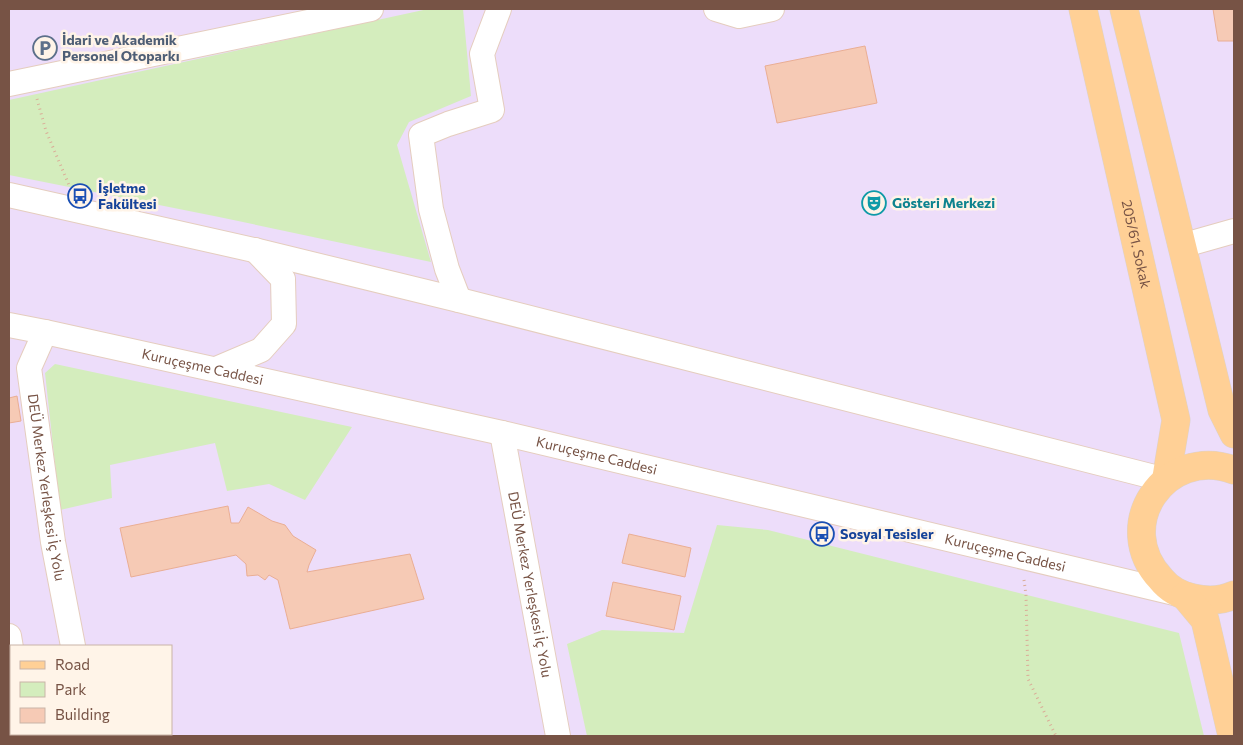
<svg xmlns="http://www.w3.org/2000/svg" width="1243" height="745" font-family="Commissioner,sans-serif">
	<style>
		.education { fill: #edddfa; fill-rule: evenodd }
		.green { fill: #d4edbd }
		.building { fill: #f6cab5; stroke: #eaae94 }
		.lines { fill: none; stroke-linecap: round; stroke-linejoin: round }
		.minor-casing { stroke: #e5cdbe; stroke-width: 26 }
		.major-casing { stroke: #dcd2cf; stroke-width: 29 }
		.path { stroke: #daad98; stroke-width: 3; stroke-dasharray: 1 4; stroke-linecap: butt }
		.minor { stroke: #fff; stroke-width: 24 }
		.major { stroke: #ffd096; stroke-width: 28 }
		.labels { text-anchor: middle; stroke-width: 5; stroke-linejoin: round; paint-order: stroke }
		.service-label { font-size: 14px; font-weight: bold; fill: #4e5e75; stroke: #fff4e8; text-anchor: start }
		.transit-label { font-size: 14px; font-weight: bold; fill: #164399; stroke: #fff4e8; text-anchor: start }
		.culture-label { font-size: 14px; font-weight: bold; fill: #0d838f; stroke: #fff4e8; text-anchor: start }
		.street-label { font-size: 14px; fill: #775345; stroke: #fff4e8 }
	</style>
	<rect width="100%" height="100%" fill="#fef0e0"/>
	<!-- education -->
	<path class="education" d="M9 9H1234V736H9ZM11 646H171V734H11Z"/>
	<!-- green -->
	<g class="green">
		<path d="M428 9H463L471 96 409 122 397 145 431 262 219 217 9 175V100Z"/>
		<path d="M55 364 352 427 305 500 269 484 227 491 215 443 110 465 112 498 60 510 45 373Z"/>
		<path d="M717 525 768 530 1179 633 1204 736H587L567 644 602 630 684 633Z"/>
	</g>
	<!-- building -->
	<g class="building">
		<path d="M1213 9H1234V41H1218Z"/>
		<path d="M865 46 877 103 777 123 765 66Z"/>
		<path d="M17 396 21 421 9 423V398Z"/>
		<path d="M228 506 231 523H239L248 507 272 521 285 525 293 536 316 550 309 565 307 572 410 554 424 599 290 629 278 580 269 575 265 580 258 575 247 576 246 564 236 555 131 577 120 528Z"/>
		<path d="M629 534 691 548 685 577 622 563Z"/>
		<path d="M613 582 681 596 674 630 606 616Z"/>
	</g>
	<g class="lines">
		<!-- minor casing -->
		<g class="minor-casing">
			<g id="minor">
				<path d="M716 9 739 16 772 9"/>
				<path d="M9 84 371 9"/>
				<path d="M9 195 254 250 459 300 1166 480"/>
				<path d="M1181 246 1234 231"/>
				<path d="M459 300 447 269 431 209 421 135 448 124 492 110 482 54 499 9"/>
				<path id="s1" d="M9 325 45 332 502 433 1183 595"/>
				<path id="s2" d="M45 332 29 368 53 542 73 646"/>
				<path d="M216 369 261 350 284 324 283 279 255 250"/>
				<path id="s3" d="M502 433 558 736"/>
				<path d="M9 636 11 648"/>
				<path d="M30 734 31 736"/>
				<path d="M89 734 90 736"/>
			</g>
		</g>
		<!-- major casing -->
		<g class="major-casing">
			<g id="major">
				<path id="s4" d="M1083 9 1176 420 1166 480"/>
				<path d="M1124 9 1222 410 1234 434"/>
				<path d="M1234 470C1165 445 1111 526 1161 579 1169 589 1180 595 1193 598 1207 601 1221 601 1234 595"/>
				<path d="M1185 596 1205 620 1232 736"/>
			</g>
		</g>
		<!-- path -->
		<g class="path">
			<path d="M37 99 46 131 69 185"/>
			<path d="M1024 580 1026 595 1028 679 1056 736"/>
		</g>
		<!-- minor -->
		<use href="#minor" class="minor"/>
		<!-- major -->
		<use href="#major" class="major"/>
	</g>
	<!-- icons -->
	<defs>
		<g id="parking-ring" transform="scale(1.25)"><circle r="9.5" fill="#fff4e8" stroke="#5c6f8a" stroke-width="1.5"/><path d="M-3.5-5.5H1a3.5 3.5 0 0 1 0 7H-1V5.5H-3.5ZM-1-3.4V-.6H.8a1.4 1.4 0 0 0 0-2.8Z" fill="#5c6f8a"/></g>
		<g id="bus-ring" transform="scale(1.25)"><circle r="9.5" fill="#fff4e8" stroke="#1a4fb4" stroke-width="1.5"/><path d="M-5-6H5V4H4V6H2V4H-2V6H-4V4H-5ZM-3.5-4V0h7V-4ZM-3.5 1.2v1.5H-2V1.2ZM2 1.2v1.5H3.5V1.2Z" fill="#1a4fb4"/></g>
		<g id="theatre-ring" transform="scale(1.25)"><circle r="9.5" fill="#fff4e8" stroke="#0f9aa8" stroke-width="1.5"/><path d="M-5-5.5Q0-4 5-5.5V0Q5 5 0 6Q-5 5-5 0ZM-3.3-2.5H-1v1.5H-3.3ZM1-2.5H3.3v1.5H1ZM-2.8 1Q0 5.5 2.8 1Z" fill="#0f9aa8"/></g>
	</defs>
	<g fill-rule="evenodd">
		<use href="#parking-ring" x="45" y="48"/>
		<use href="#bus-ring" x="80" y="196"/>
		<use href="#theatre-ring" x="874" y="203"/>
		<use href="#bus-ring" x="822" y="534"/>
	</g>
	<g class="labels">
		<!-- service labels -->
		<g class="service-label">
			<text x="62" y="45">İdari ve Akademik<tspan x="62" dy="16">Personel Otoparkı</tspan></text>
		</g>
		<!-- transit labels -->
		<g class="transit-label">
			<text x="98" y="193">İşletme<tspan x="98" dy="16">Fakültesi</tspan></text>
			<text x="840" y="539">Sosyal Tesisler</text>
		</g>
		<!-- culture labels -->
		<g class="culture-label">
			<text x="892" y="208">Gösteri Merkezi</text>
		</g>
		<!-- street labels -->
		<g class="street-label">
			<text dy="5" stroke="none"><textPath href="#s4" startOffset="241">205/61. Sokak</textPath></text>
			<text dy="5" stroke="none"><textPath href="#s1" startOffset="198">Kuruçeşme Caddesi</textPath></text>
			<text dy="5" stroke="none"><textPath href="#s1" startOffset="602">Kuruçeşme Caddesi</textPath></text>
			<text dy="5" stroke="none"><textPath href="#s2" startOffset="160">DEÜ Merkez Yerleşkesi İç Yolu</textPath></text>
			<text dy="5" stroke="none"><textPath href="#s1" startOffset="1022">Kuruçeşme Caddesi</textPath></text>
			<text dy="5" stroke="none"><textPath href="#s3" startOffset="154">DEÜ Merkez Yerleşkesi İç Yolu</textPath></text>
		</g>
	</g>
	<!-- border -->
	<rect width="1243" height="745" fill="none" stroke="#775345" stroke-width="20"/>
	<!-- legend -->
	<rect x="10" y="645" width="162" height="90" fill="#fff4e8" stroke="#c9b4a7"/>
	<rect x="20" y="661" width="25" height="8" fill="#ffd096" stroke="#c9b4a7"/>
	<text x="55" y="670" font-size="15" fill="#775345">Road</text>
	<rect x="20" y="682" width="25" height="15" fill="#d4edbd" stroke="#c9b4a7"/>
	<text x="55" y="695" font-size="15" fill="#775345">Park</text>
	<rect x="20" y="708" width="25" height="15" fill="#f6cab5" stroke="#c9b4a7"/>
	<text x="55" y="720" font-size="15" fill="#775345">Building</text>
</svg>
